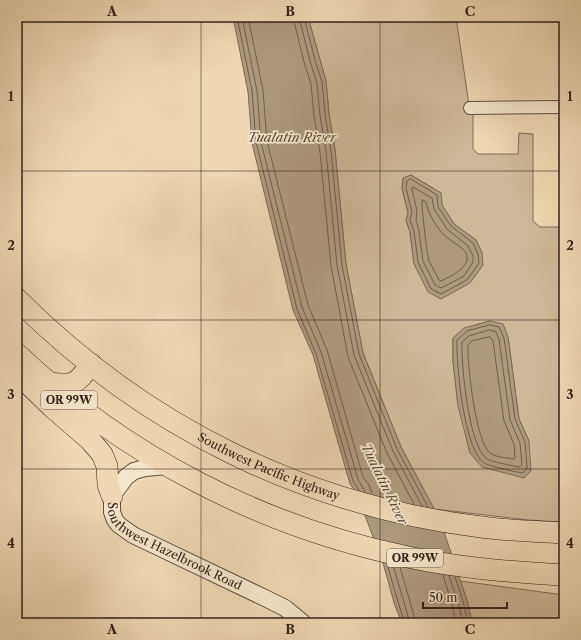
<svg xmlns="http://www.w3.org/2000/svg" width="581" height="640" font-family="'Libre Caslon Text',serif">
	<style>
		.green { fill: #cdb997; stroke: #806e58; fill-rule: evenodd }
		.water { fill: #ad9a7e; stroke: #7c6a56 }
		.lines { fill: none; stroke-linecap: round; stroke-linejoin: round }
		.shore { stroke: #705e4c; stroke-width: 1 }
		.minor-casing { stroke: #615040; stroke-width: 14 }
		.tertiary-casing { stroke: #615040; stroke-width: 18 }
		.trunk-casing { stroke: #32221a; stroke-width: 22 }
		.minor { stroke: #f3e6cc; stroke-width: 12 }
		.tertiary { stroke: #f3e6cc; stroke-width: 16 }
		.trunk { stroke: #edd8b1; stroke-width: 21 }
		.grid { fill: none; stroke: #32221a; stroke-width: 1; stroke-opacity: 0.55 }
		.labels { text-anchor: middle; stroke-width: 3.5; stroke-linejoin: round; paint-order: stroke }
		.shield { fill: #f3e6cc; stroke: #6c5d4f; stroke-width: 1 }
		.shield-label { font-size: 11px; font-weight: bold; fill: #32221a }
		.street-label { font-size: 12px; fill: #32221a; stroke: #f3e6cc }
		.water-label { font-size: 13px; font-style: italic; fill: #5d4c3d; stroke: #f3e6cc }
		.neatline { fill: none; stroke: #32221a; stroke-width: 1.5 }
		.grid-label { font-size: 13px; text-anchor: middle; font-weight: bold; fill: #32221a }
	</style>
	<rect width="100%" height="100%" fill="#edd8b1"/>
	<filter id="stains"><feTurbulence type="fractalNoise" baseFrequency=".005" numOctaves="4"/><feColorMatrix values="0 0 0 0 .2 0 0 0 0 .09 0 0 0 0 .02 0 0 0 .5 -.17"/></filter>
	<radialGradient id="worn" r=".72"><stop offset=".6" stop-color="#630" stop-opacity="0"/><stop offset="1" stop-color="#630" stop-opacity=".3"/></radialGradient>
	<!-- green -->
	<g class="green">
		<path d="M308 17H456L469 105 473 113V149L478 154H518L519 133 533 134V221L540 227H564V522L528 520 434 509 401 447 363 353 346 264 335 150 329 114 326 81ZM411 175 441 193 442 205 454 224 476 240 482 253 414 264 410 232 406 220 408 213 402 188 403 179ZM490 321 508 337 519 419 529 441 458 406 453 361V338L465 328Z"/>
		<path d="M460 581 564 595V623H472L467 600Z"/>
	</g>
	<!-- water -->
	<g class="water">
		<path d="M233 17H308L326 81 329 114 335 150 346 264 363 353 401 447 440 520 467 600 472 623H402L395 606 383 563 356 492 350 484 313 355 293 310 252 143 248 92Z"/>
		<path d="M411 175 441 193 442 205 454 224 476 240 482 253 483 265 470 283 441 299 428 292 414 264 410 232 406 220 408 213 402 188 403 178Z"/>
		<path d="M490 321 503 324 508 337 519 419 529 441 531 471 524 478 482 467 470 453 458 406 453 361V338L464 328Z"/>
	</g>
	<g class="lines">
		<!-- shore -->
		<g class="shore">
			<path d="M237 17 252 91 256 142 297 309 316 354 353 481 359 490"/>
			<path d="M242 17 257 91 261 142 302 307 321 352 358 479 365 492"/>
			<path d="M248 17 263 90 267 141 308 305 327 350 363 477 369 485 372 493"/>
			<path d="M293 17 304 62 311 84 314 116 320 152 331 266 348 357 387 453 414 504"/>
			<path d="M299 17 310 61 317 83 320 115 326 151 337 265 354 355 393 451 422 506"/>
			<path d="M304 17 315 60 322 82 325 114 331 151 342 265 359 354 397 449 428 507"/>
			<path d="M411 179 437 195 438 207 451 226 473 243 478 254 479 263 467 280 441 294 431 289 418 262 414 231 410 220 412 212 406 188 407 181Z"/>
			<path d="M413 187 432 198 434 209 447 229 468 246 473 256V262L464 276 441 288 435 285 423 261 419 231 416 220 417 211 412 189Z"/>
			<path d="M422 200 426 202C428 213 435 225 443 234 449 240 457 244 463 249 477 264 452 276 441 281L439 280C436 274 432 267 429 261 427 254 421 205 422 200Z"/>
			<path d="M490 325 499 327 504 338 515 419 525 442 527 468 523 473C516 472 488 466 484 463 464 450 456 363 457 340L467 331Z"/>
			<path d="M490 330 496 332 499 339 510 420 520 443 522 465 520 467C513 466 493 462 487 459 469 448 461 364 462 342L469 336Z"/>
			<path d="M490 337 493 341 504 421 514 444 515 458 514 459C507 458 495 457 490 453 476 443 467 364 468 345L472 341Z"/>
			<path d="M387 564 399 605 405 623"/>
			<path d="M393 565 410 623"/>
			<path d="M400 567 416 623"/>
			<path d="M443 575 452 604 456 623"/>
			<path d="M449 576 458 602 463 623"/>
			<path d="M455 577 463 601 468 623"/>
		</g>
		<!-- minor casing -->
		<g class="minor-casing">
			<path id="minor" d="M470 108 564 107"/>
		</g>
		<!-- tertiary casing -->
		<g class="tertiary-casing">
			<g id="tertiary">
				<path id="s1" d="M167 466 145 468 134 471 126 477 112 496V512L115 520 119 525 133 535 267 599 285 608 303 623"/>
			</g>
		</g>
		<!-- trunk casing -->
		<g class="trunk-casing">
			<g id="trunk">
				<path id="s2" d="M17 299C144 426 303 505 481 527 509 531 537 531 564 533"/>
				<path d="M17 354C125 456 262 527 408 557 459 568 511 572 564 575"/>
				<path d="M17 373 52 407 90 440 102 454 107 466 108 485 112 496"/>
				<path d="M49 383C74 386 76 385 91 364"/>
			</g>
		</g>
		<!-- minor -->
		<use href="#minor" class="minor"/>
		<!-- tertiary -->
		<use href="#tertiary" class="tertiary"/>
		<!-- trunk -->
		<use href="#trunk" class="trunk"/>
	</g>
	<!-- grid -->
	<path class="grid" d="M201 17V623M380 17V623M17 171H564M17 320H564M17 469H564"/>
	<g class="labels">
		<!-- shield labels -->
		<g class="shield">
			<rect x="41" y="391" width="56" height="18" rx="3"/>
			<rect x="387" y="549" width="56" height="18" rx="3"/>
		</g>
		<g class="shield-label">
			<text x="69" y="404">OR 99W</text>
			<text x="415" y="562">OR 99W</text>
		</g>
		<!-- street labels -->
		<g class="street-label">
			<text dy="4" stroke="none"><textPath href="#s2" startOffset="305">Southwest Pacific Highway</textPath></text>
			<text dy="4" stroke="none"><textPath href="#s1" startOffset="154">Southwest Hazelbrook Road</textPath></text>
		</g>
		<!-- water labels -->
		<g class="water-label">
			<text x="292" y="142">Tualatin River</text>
			<text transform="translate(385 484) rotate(64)" y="5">Tualatin River</text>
		</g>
	</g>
	<!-- margin -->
	<rect width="581" height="640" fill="none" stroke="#edd8b1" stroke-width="44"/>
	<!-- scale -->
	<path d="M423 602v6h84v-6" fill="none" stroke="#32221a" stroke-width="2"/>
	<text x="429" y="602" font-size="12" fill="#32221a" stroke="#f3e6cc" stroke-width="3" paint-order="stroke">50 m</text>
	<rect x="22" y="22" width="537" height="596" class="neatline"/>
	<g class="grid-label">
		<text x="112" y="16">A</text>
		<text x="290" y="16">B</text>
		<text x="470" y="16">C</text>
		<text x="11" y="101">1</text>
		<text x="570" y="101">1</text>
		<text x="11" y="250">2</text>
		<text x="570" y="250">2</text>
		<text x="11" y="399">3</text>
		<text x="570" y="399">3</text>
		<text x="11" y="548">4</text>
		<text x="570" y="548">4</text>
		<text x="112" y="634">A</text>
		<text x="290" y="634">B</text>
		<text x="470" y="634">C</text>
	</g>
	<rect width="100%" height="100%" filter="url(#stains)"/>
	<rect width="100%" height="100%" fill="url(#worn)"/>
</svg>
